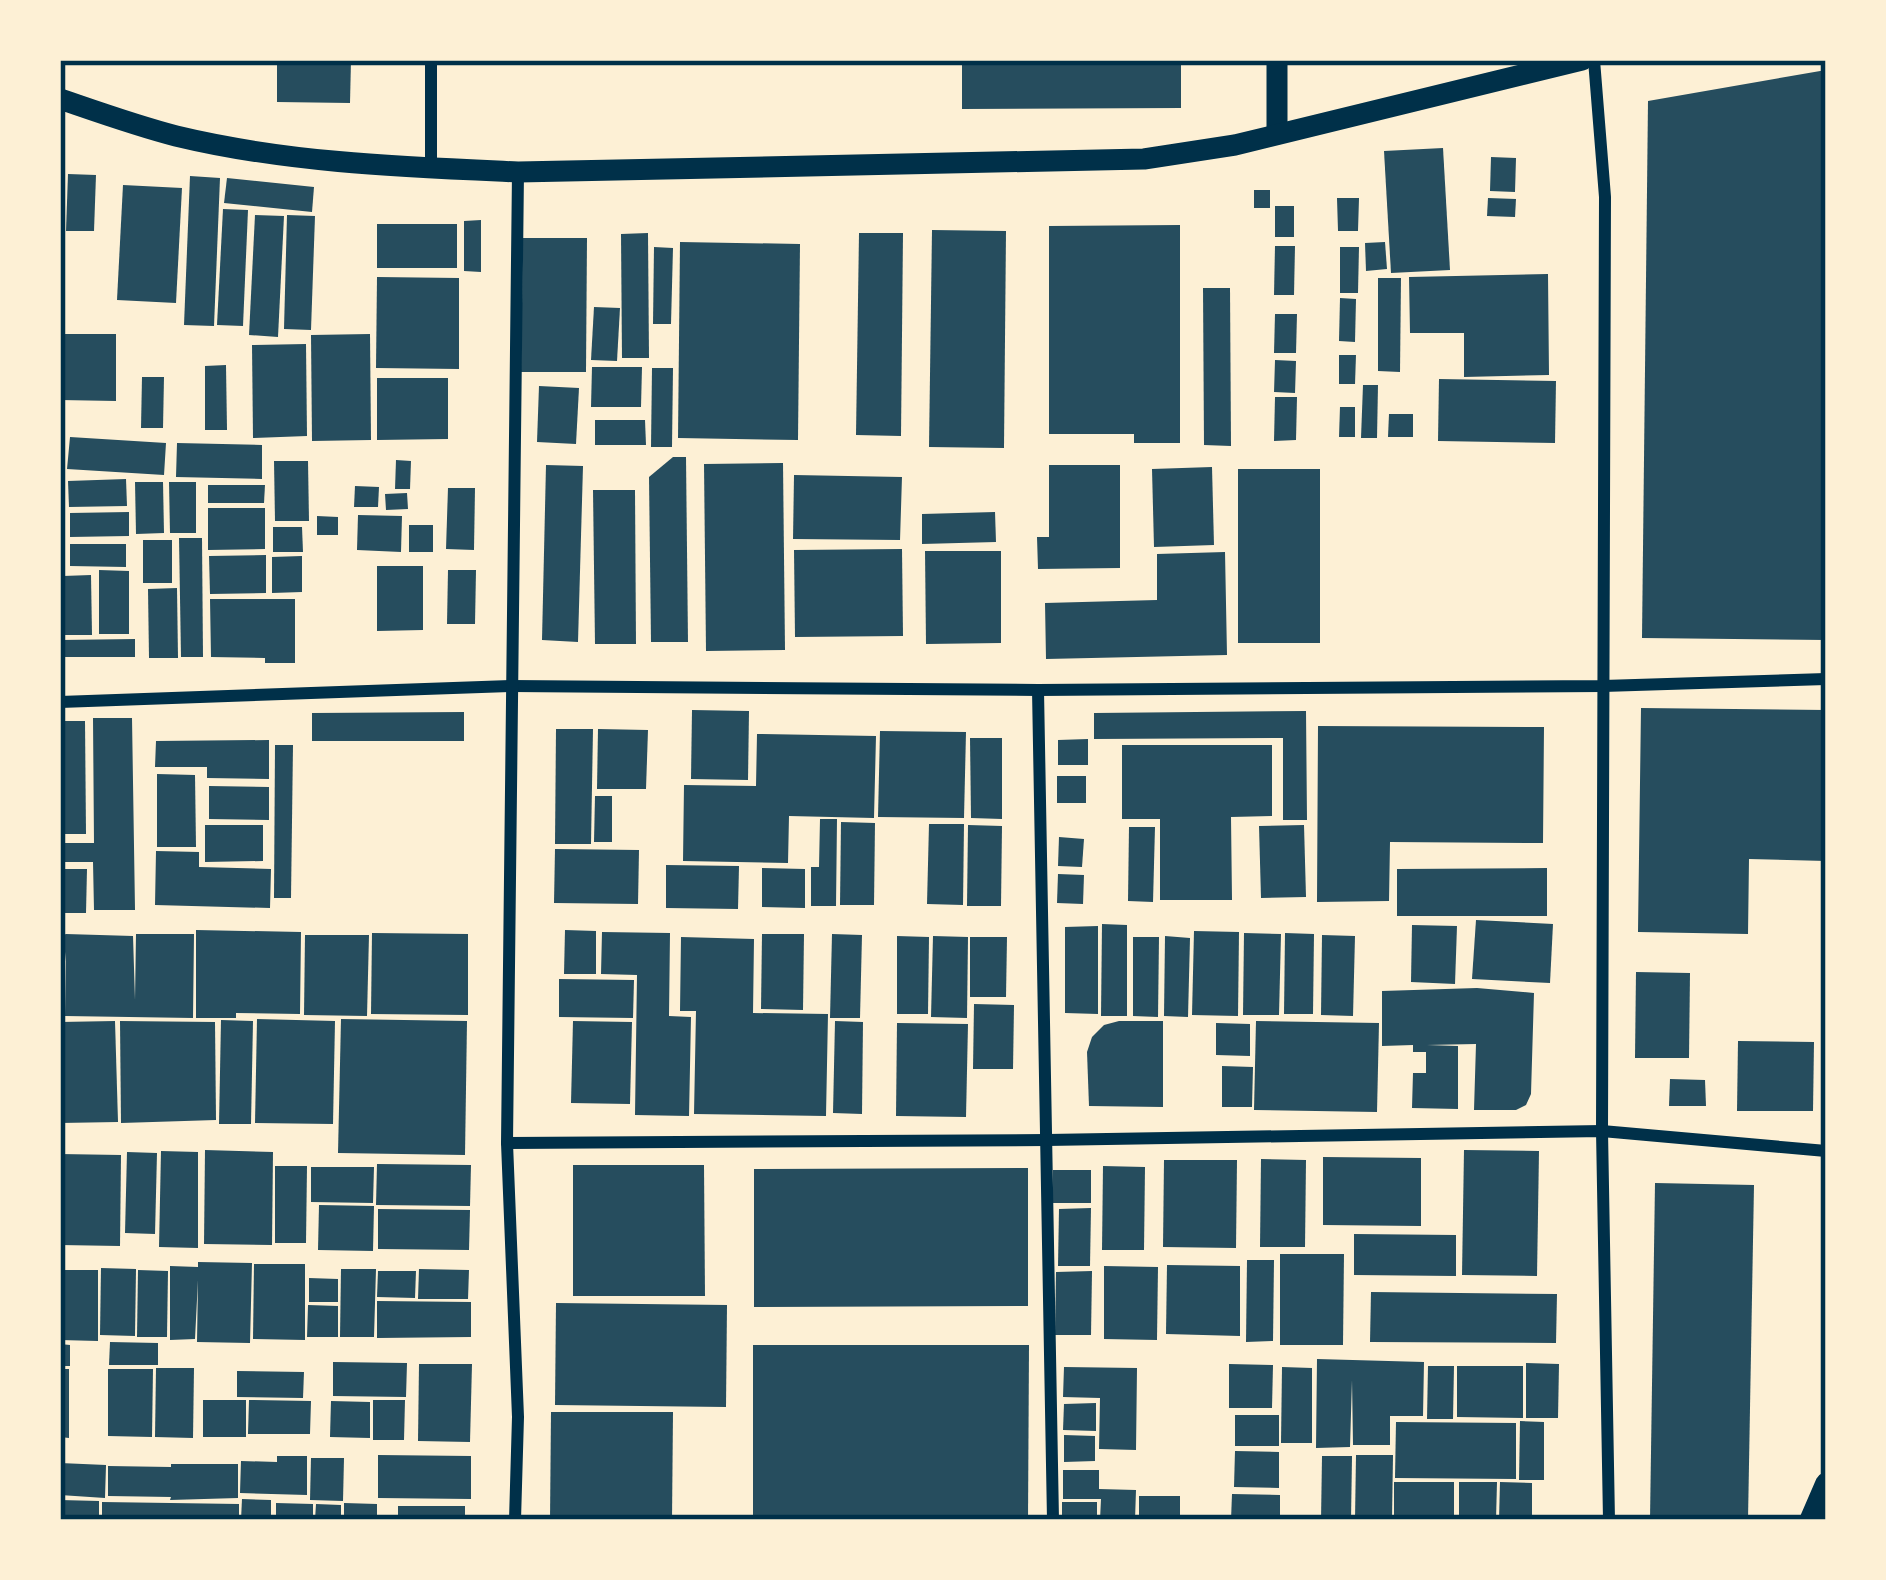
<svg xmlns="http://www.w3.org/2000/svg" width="1886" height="1580" font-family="'Archivo Narrow',sans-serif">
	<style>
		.building { fill: #264d5e }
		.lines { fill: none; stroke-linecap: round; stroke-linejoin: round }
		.minor { stroke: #003049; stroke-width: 12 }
		.tertiary { stroke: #003049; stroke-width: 21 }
		.neatline { fill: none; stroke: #003049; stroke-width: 4.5 }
	</style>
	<rect width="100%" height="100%" fill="#fdf0d5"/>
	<!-- building -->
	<g class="building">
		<path d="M277 60H351L350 103 277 102Z"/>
		<path d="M962 60H1181V108L962 109Z"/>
		<path d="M1826 70V640L1642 638 1648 101Z"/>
		<path d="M1443 148 1450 270 1391 273 1384 151Z"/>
		<path d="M1491 157 1516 158 1515 192 1490 191Z"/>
		<path d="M68 174 96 175 94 231H66Z"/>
		<path d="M190 176 220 178 214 326 184 325Z"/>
		<path d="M227 178 314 187 312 212 224 203Z"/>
		<path d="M123 185 182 188 176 303 117 300Z"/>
		<rect x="1254" y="190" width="16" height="18"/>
		<path d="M1337 198H1359L1358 231H1338Z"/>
		<path d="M1488 198 1516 199 1515 217 1487 216Z"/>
		<rect x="1275" y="206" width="19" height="31"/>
		<path d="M223 209 248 210 243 326 217 325Z"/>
		<path d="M255 215 284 216 278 337 249 335Z"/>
		<path d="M287 215 315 216 311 330 284 329Z"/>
		<path d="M481 220V272L464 271V221Z"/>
		<rect x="377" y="224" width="80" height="44"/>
		<path d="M1180 225V443H1134V434H1049V226Z"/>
		<path d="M932 230 1006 231 1004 448 929 447Z"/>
		<path d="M648 233 649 358H622L621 234Z"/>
		<path d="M859 233H903L901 436 856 435Z"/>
		<path d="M523 238H587L586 372H521Z"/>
		<path d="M60 242H65L64 278H60Z"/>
		<path d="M680 242 800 244 798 440 678 438Z"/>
		<path d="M1385 242 1387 269 1366 271 1365 243Z"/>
		<path d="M1275 246H1295L1294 295H1274Z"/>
		<path d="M654 247 673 248 671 324H653Z"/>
		<path d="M1340 247H1359L1358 293H1340Z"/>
		<path d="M1548 274 1549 375 1464 377V333H1410L1409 277Z"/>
		<path d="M377 277 459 278V369L376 368Z"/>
		<path d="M1378 278H1401L1400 372 1378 371Z"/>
		<path d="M1203 288H1230L1231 446 1204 445Z"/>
		<path d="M1340 298 1356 299 1355 342 1339 341Z"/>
		<path d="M594 307 620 308 617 361 591 360Z"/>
		<path d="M1275 314H1297L1296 353H1274Z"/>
		<path d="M60 334H116V401L60 400Z"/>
		<path d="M370 334 371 440 312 441 311 335Z"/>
		<path d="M306 344 307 436 253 438 252 345Z"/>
		<path d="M1339 355H1356L1355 384H1339Z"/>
		<path d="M1275 360 1296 361 1295 393 1274 392Z"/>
		<path d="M226 365 227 430H205V366Z"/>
		<path d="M592 367H642L641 407H591Z"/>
		<path d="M652 368H673L672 447H651Z"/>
		<path d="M142 377H164L163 428H141Z"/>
		<path d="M377 378H448V439L377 440Z"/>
		<path d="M1439 379 1556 381 1555 443 1438 441Z"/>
		<path d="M1363 385H1378L1377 438H1361Z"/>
		<path d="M539 386 579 388 576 444 537 442Z"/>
		<path d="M1275 397H1297L1296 440 1274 441Z"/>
		<path d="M1340 407H1355V437H1339Z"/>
		<path d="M1389 414H1413V437H1388Z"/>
		<path d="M595 420H645L646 445H595Z"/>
		<path d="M70 437 166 443 164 475 67 469Z"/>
		<path d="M177 443 262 445V479L176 477Z"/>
		<path d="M673 457H686L688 642H651L649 477Z"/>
		<path d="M396 460 411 461 410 489H395Z"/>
		<path d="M274 461H308L309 521H275Z"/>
		<path d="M783 463 785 650 706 651 704 464Z"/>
		<path d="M546 465 583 466 578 642 542 640Z"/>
		<path d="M1049 465H1120V568L1038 569 1037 537H1049Z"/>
		<path d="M1212 467 1214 545 1154 547 1152 469Z"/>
		<rect x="1238" y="469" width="82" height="174"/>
		<path d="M794 475 902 477 900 540 793 539Z"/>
		<path d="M126 479 127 506 69 507 68 481Z"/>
		<path d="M135 482H163L164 533 136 534Z"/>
		<path d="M169 482H196V533H170Z"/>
		<path d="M208 485H265L264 503H208Z"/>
		<path d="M355 486 379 487 378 507H354Z"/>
		<path d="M448 488H475L474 550 446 549Z"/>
		<path d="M593 490H635L636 644H595Z"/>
		<path d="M407 493 408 509 386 510 385 494Z"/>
		<path d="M208 508H265V549L208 550Z"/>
		<path d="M129 512V536L70 537V513Z"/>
		<path d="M995 512 996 542 922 544V514Z"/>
		<path d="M358 515 402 516 401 552 357 550Z"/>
		<path d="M317 516 338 517V535H317Z"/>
		<rect x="409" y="525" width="24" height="27"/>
		<path d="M273 527H302L303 552H273Z"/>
		<path d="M179 538H202L203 657H181Z"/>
		<rect x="143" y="540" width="29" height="43"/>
		<path d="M70 544H126V567L70 566Z"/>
		<path d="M902 549 903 636 795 637 794 550Z"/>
		<path d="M925 551H1001V643L926 644Z"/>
		<path d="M1225 552 1227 655 1046 659 1045 603 1157 600V554Z"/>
		<path d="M266 555V593L210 594 209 556Z"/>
		<path d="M302 556V592L272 593V557Z"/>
		<path d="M377 566H423V630L377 631Z"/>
		<path d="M99 570 129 571V634H99Z"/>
		<path d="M448 570H476L475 624H447Z"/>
		<path d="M91 575 92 635H64L63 576Z"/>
		<path d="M177 588 178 658H149L148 589Z"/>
		<path d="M210 599H295V663H265V658L211 657Z"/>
		<path d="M135 639V657H60V640Z"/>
		<path d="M1641 708 1826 710V861L1749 859 1748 934 1638 932Z"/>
		<path d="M692 710 749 711 748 780 691 779Z"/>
		<path d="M1306 711 1307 820H1283V738L1094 739V713Z"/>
		<path d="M464 712V741H312V713Z"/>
		<path d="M93 718H132L135 910H94L93 862H60V843H94Z"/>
		<path d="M60 721H85L86 834H60Z"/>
		<path d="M1318 726 1544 727 1543 843 1390 842 1389 901 1317 902Z"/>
		<path d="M556 729H593L591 844H555Z"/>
		<path d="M598 729 648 730 646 789H597Z"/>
		<path d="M880 731 966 732 964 818 878 817Z"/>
		<path d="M757 734 876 736 874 818 789 816 788 863 683 861 684 785 756 786Z"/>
		<path d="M970 738H1002V819L971 818Z"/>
		<path d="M1088 739V765H1058V740Z"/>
		<path d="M269 740V779L207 778V767H155L156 741Z"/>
		<path d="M275 745H293L291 898H274Z"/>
		<path d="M1122 745H1272V816L1231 817 1232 900H1160V819H1122Z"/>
		<path d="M157 774 195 775 196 847H157Z"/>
		<rect x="1057" y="776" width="29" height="27"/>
		<path d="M209 786 269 787V820L209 819Z"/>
		<path d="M595 796H612V842H594Z"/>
		<path d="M820 819H837L836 906H811V867H819Z"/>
		<path d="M841 822 875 823 874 905H840Z"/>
		<path d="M929 824H964L963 905 927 904Z"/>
		<path d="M205 825H263V861L205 862Z"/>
		<path d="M968 825 1002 826 1001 906H967Z"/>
		<path d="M1304 825 1306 897 1261 898 1259 826Z"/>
		<path d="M1129 827H1155L1153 902 1128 901Z"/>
		<path d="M1059 837 1084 839 1082 867 1058 866Z"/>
		<path d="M555 849 639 850 638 904 554 903Z"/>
		<path d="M156 851 199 852V867L271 869 270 908 155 905Z"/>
		<path d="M666 865 739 866 738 909 666 908Z"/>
		<path d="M762 868 805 869V908L762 907Z"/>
		<path d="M1547 868V916H1397V869Z"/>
		<path d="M60 869H87L86 913H60Z"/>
		<path d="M1058 874 1084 875 1083 904 1057 903Z"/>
		<path d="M1476 920 1553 924 1550 983 1472 979Z"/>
		<path d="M1102 924 1127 925V1016H1101Z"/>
		<path d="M1412 925 1457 926 1455 984 1411 982Z"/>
		<path d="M1098 926V1014L1065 1013V927Z"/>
		<path d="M196 930 301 932 300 1014 236 1013V1018H196Z"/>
		<path d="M565 930 596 931V974H564Z"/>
		<path d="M1194 931 1239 932 1238 1016 1192 1015Z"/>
		<path d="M602 932 670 933 669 1016 691 1017 689 1116 635 1115 637 975 601 974Z"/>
		<path d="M372 933 468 934V1015L371 1014Z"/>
		<path d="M1244 933 1281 934 1279 1015H1243Z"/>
		<path d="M1285 933 1314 934 1313 1014H1284Z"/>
		<path d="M66 934 133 936 135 1000 136 934H194L193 1018 65 1016 66 952 64 971H60V936Z"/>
		<path d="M762 934H804L803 1010 761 1009Z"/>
		<path d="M832 934 862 935 860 1018H830Z"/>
		<path d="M305 935H369L367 1016 304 1015Z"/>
		<path d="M1322 935 1355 936 1353 1016 1321 1015Z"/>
		<path d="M897 936 929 937 928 1014H897Z"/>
		<path d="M933 936 968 937 967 1018 931 1017Z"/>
		<path d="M1165 936 1190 938 1188 1017 1164 1016Z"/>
		<path d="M681 937 754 939 753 1013 828 1014 826 1116 694 1114 696 1011H680Z"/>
		<path d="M970 937H1007L1006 997H970Z"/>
		<path d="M1133 937H1159L1158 1017 1133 1016Z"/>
		<path d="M1636 972 1690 973 1689 1058H1635Z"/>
		<path d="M559 979 634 980 633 1018 559 1017Z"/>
		<path d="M1477 988 1534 993 1531 1094 1526 1105 1516 1110H1474L1476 1044 1427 1045 1458 1046V1109L1412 1108 1413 1073H1426V1052H1413V1045L1382 1046V991Z"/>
		<path d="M974 1004 1014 1005 1013 1069H973Z"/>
		<path d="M257 1019 335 1021 333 1124 255 1123Z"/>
		<path d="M341 1019 467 1021 465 1155 338 1153Z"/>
		<path d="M221 1020 253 1021 251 1124H219Z"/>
		<path d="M115 1021 118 1122 60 1123V1022Z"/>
		<path d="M120 1021 215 1022 216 1120 121 1123Z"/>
		<path d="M573 1021 632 1022 630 1104 571 1103Z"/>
		<path d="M835 1021 863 1022 862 1114 833 1113Z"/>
		<path d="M1119 1021H1163V1107L1089 1106 1087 1052 1092 1037 1104 1025Z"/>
		<path d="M1256 1021 1379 1023 1377 1112 1254 1110Z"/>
		<path d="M897 1023 968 1024 966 1117 896 1116Z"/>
		<path d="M1216 1023 1250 1024V1056L1216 1055Z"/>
		<path d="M1738 1041 1814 1042 1813 1111H1737Z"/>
		<path d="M1222 1066 1253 1067 1252 1107H1222Z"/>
		<path d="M1670 1079 1705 1080 1706 1106H1669Z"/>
		<path d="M205 1150 273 1152 272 1245 204 1244Z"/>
		<path d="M1464 1150 1539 1151 1537 1276 1462 1275Z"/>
		<path d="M161 1151 198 1152V1248L159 1247Z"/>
		<path d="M127 1152 157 1153 155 1234 125 1233Z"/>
		<path d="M60 1154 121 1155 120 1246 60 1245Z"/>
		<path d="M1323 1157 1421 1158V1226L1323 1225Z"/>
		<path d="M1261 1159 1306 1160 1305 1247H1260Z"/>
		<path d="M1164 1160H1237L1236 1248 1163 1247Z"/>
		<path d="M377 1164 471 1165 470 1206 376 1205Z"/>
		<path d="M573 1165H704L705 1296H573Z"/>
		<path d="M275 1166H307L306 1243H275Z"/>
		<path d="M1103 1166 1145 1167 1144 1250H1102Z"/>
		<path d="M311 1167H374L373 1203 311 1202Z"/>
		<path d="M1028 1168V1306L754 1307V1169Z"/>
		<rect x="1053" y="1170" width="38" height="33"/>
		<path d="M1655 1183 1754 1185 1748 1520H1650Z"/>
		<path d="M319 1205 374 1206 373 1251 318 1250Z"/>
		<path d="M1091 1208 1090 1266H1058L1059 1209Z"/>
		<path d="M378 1209 470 1210 469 1250 378 1249Z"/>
		<path d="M1354 1234 1456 1235V1276L1354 1275Z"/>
		<path d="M1280 1254H1344L1343 1345H1280Z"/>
		<path d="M1247 1260H1274L1273 1341 1246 1342Z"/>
		<path d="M198 1262 252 1263 250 1343 197 1342 198 1280 195 1339 170 1340V1266L198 1267Z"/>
		<path d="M254 1264H305V1340L253 1339Z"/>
		<path d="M1167 1265 1240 1266V1336L1166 1334Z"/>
		<path d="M1104 1266 1158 1267 1157 1340 1104 1339Z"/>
		<path d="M101 1268 136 1269 135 1336 100 1335Z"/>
		<path d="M341 1269H376L374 1337H340Z"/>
		<path d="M419 1269 469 1270 468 1299H418Z"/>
		<path d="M60 1270H98V1341L60 1340Z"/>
		<path d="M138 1270 168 1271 167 1337H137Z"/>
		<path d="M378 1271H416L415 1298 377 1297Z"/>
		<path d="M1092 1271 1091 1335H1055L1056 1272Z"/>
		<path d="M309 1278 338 1279V1302H309Z"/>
		<path d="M1371 1292 1557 1294 1556 1343 1370 1342Z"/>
		<path d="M377 1301 471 1302V1337L377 1338Z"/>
		<path d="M556 1303 727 1305 726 1407 555 1405Z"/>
		<path d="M308 1305 338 1306V1337H307Z"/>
		<path d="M110 1342 158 1343V1365H109Z"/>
		<path d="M60 1344 70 1345V1366H60Z"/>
		<path d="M753 1345H1029L1028 1520H753Z"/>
		<path d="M1317 1359 1424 1362 1423 1416H1390V1445H1353L1352 1380 1350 1447 1316 1448Z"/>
		<path d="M333 1362 407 1363 406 1397 333 1396Z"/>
		<path d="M1526 1363 1559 1364 1558 1418H1526Z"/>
		<path d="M419 1364H472L470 1442 418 1441Z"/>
		<path d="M1229 1364 1273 1365 1272 1408H1229Z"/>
		<path d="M1428 1366H1454L1453 1419H1427Z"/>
		<path d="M1457 1366H1523V1418L1457 1417Z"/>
		<path d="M1064 1367 1137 1368 1136 1450 1099 1449 1100 1398 1063 1397Z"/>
		<path d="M1282 1367 1312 1368V1443H1281Z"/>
		<path d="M156 1368H194L193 1438 155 1437Z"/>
		<path d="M60 1369H69V1438L60 1437Z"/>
		<path d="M108 1369H153L152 1437 108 1436Z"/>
		<path d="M237 1371 304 1372 303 1398 237 1397Z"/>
		<rect x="203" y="1400" width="43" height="37"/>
		<path d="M249 1400 311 1401 310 1434H248Z"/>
		<path d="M373 1400H405L404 1440H373Z"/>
		<path d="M331 1401 370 1402V1438L330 1437Z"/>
		<path d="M1096 1403V1431L1063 1430 1064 1404Z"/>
		<path d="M551 1412H673L672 1520H550Z"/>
		<rect x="1235" y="1415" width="44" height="31"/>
		<path d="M1520 1421 1544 1422V1480H1519Z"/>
		<path d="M1396 1422 1516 1423V1479L1395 1478Z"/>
		<path d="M1064 1435 1095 1436V1461L1064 1462Z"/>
		<path d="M1235 1451 1279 1452V1488L1234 1487Z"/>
		<path d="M378 1455 471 1456V1499L378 1498Z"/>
		<path d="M1356 1455H1393L1392 1520H1355Z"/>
		<path d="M277 1456H307V1495L240 1493 241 1461 277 1462Z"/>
		<path d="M1322 1456H1352L1351 1520H1321Z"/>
		<path d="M311 1458H344L343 1501 310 1500Z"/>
		<path d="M60 1463 106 1465 105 1498 60 1495Z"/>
		<path d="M171 1464H238V1498L170 1500 171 1497 108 1496V1466L171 1467Z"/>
		<path d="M1063 1470H1099V1489L1136 1490 1135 1520H1100L1101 1499H1063Z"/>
		<rect x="1394" y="1482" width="60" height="38"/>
		<path d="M1459 1482H1497L1496 1520H1459Z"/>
		<path d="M1500 1482 1532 1483V1520H1499Z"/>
		<path d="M1232 1494 1280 1495V1520H1231Z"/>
		<rect x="1139" y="1496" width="41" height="24"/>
		<path d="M242 1499 271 1500V1520H241Z"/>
		<path d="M60 1500 99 1501V1520H60Z"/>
		<path d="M102 1502 239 1504V1520H102Z"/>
		<rect x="1062" y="1502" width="35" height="18"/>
		<path d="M276 1503 313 1504V1520H276Z"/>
		<path d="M344 1503 377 1504V1520H344Z"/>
		<path d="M316 1504 341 1505V1520H315Z"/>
		<rect x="398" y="1506" width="67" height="14"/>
	</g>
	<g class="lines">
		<!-- minor -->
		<g class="minor">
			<path d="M431 60V168"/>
			<path d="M1594 60 1605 197 1602 1131 1609 1520"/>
			<path d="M1038 690 1053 1520"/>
			<path d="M60 702 511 686 1038 690 1603 686 1826 679"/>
			<path d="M507 1143 1047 1140 1602 1131 1826 1151"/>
			<path d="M515 1520 518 1417 507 1143 518 172"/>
		</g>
		<!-- tertiary -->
		<g class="tertiary">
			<path d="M1277 60V134"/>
			<path d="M60 99C98 112 137 126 176 136 288 163 404 167 518 172L1144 159 1235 145 1582 60"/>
			<path d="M1810 1520 1826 1483"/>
		</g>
	</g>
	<!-- border -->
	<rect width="1886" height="1580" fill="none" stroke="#fdf0d5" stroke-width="126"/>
	<rect x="63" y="63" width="1760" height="1454" class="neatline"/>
</svg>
